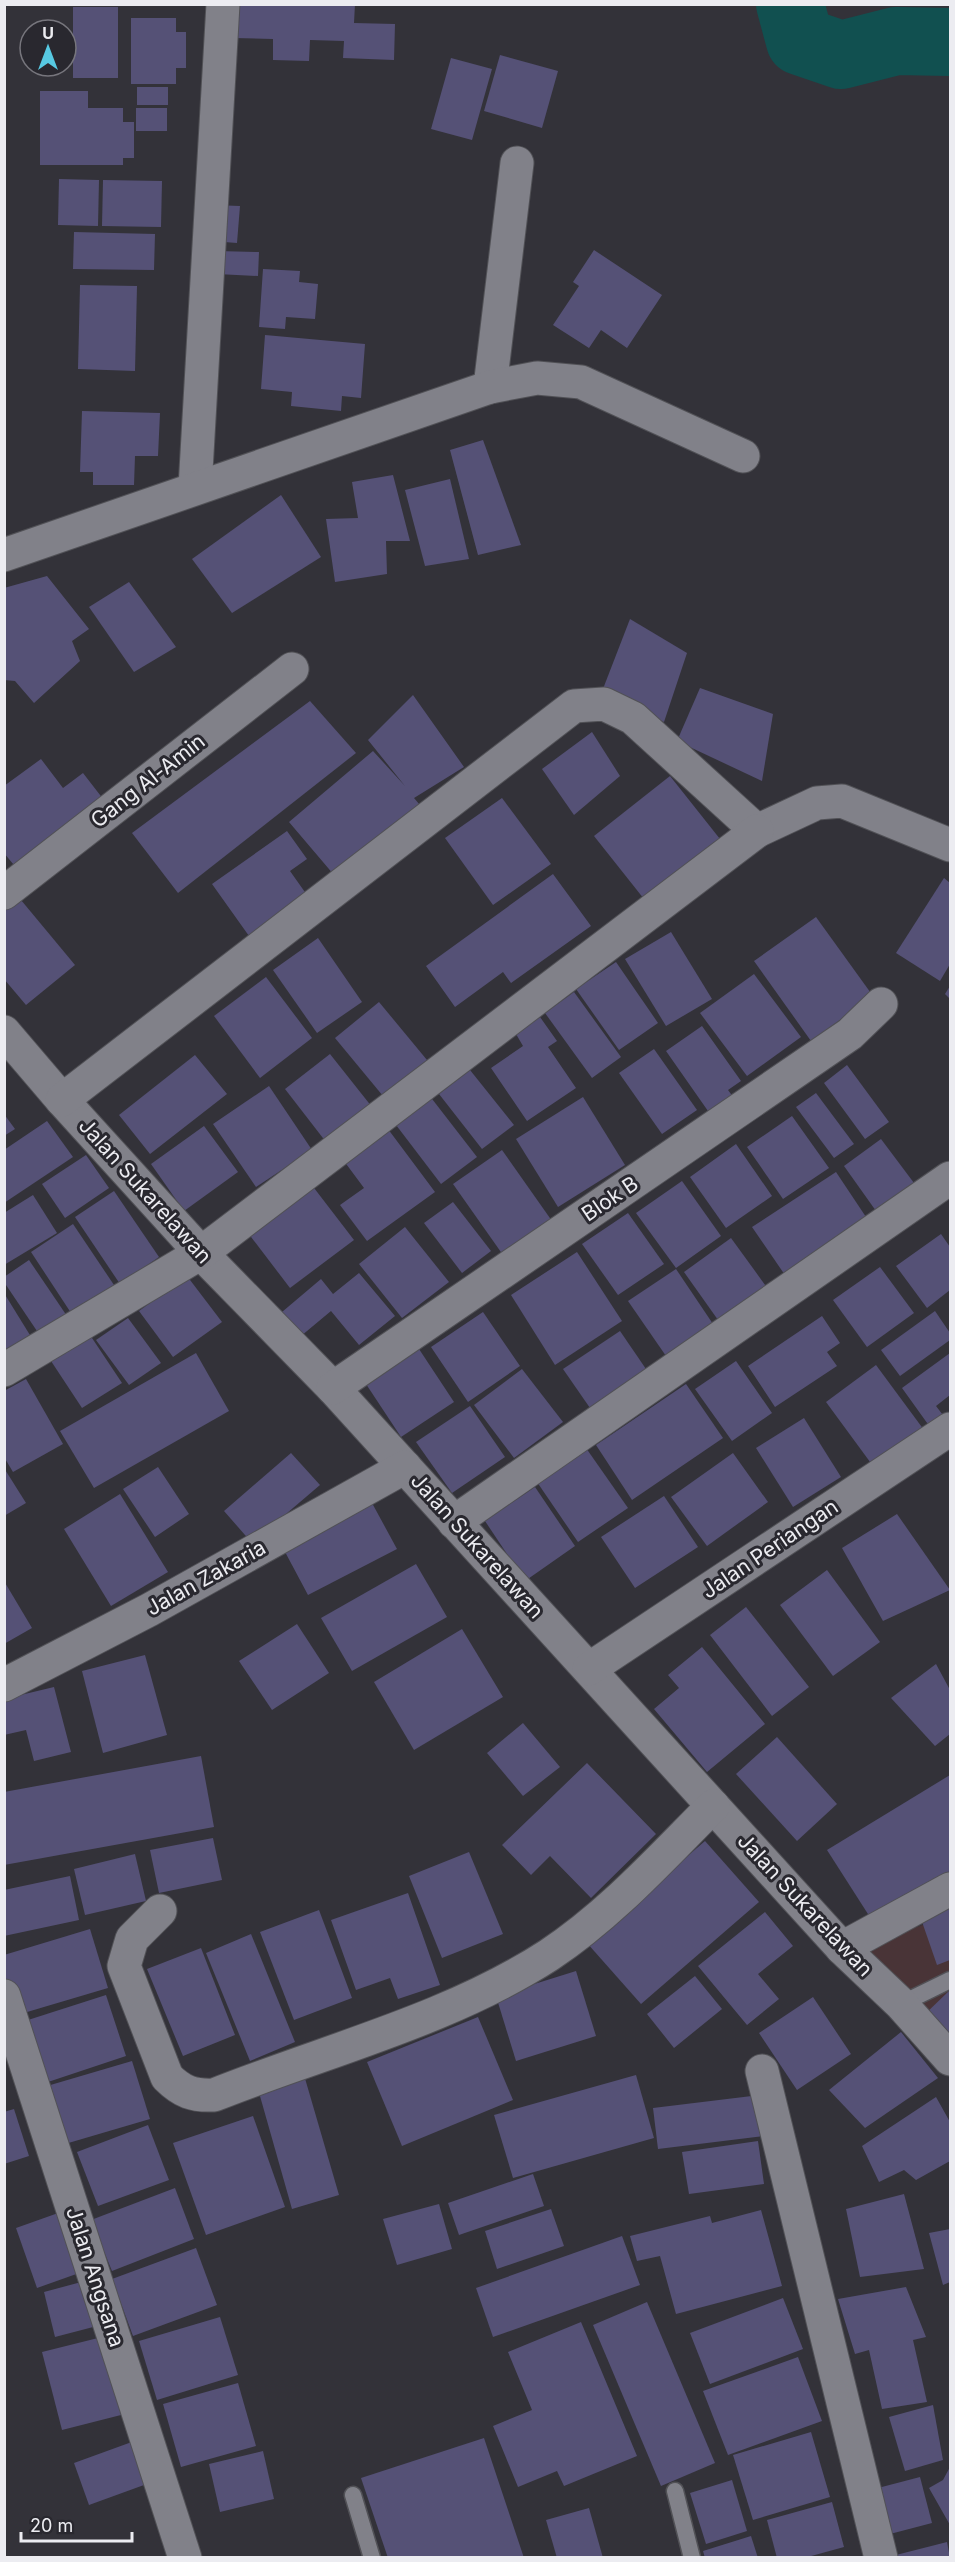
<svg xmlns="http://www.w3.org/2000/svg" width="955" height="2562" font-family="Inter,sans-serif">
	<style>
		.education { fill: #493437 }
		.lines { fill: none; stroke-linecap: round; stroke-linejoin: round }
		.river { stroke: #115050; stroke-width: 68 }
		.building { fill: #555176 }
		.lane-casing { stroke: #515156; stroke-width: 19 }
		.street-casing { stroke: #515156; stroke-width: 35 }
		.lane { stroke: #818189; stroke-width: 16 }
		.street { stroke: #818189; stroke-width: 33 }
		.labels { text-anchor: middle; stroke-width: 6; stroke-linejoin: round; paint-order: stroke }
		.street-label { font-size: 21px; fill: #ececf1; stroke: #29282f }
	</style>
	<rect width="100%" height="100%" fill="#333239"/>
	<!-- education -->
	<path class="education" d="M950 1916V2042L862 1945Z"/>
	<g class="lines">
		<!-- river -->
		<path class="river" d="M790 4 800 41 841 55 896 41 950 42"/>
	</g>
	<!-- building -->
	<g class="building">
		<path d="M234 4H355L354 23 395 24 394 60 343 58 344 41 310 40 309 61 273 60V39L233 38Z"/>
		<rect x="73" y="7" width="45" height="71"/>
		<path d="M131 18H176V32H186V68H176V84H131Z"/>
		<path d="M500 55 558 71 542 128 484 111Z"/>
		<path d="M451 58 492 69 472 140 431 129Z"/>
		<rect x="137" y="87" width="31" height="18"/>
		<path d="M40 91H88V108H123V122H134V158H123V165H40Z"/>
		<rect x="136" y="108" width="31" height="23"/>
		<path d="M59 179 99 180 98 226 58 225Z"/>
		<path d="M103 180 162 181 161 227 102 226Z"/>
		<path d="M213 205 240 206 237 243 211 241Z"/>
		<path d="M74 232 155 234 154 270 73 269Z"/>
		<path d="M594 250 662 295 627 348 601 330 589 348 553 325 579 286 573 282Z"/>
		<path d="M217 251 259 252 258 276 217 274Z"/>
		<path d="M263 269 300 271 299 282 318 284 315 319 286 317 285 329 259 327Z"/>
		<path d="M80 285 137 286 135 371 78 369Z"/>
		<path d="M265 335 365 344 361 398 342 396 341 411 291 406 292 392 261 389Z"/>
		<path d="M82 411 160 413 158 456H135L134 485H93V472H80Z"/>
		<path d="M483 440 521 545 478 555 450 450Z"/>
		<path d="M393 475 410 541H386L387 574 335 582 326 519 358 518 352 482Z"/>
		<path d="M450 479 469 559 425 566 405 490Z"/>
		<path d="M281 495 321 557 232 613 192 559Z"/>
		<path d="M47 576 89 629 72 641 80 661 34 703 15 681 4 680V588Z"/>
		<path d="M129 582 176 647 134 672 89 607Z"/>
		<path d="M630 619 687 653 664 722 601 694Z"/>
		<path d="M700 688 773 714 762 781 677 741Z"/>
		<path d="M413 695 464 767 414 798 425 811 340 882 289 822 373 751 405 786 368 740Z"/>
		<path d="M310 701 356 753 178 893 132 833Z"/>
		<path d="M592 732 620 776 574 815 542 769Z"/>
		<path d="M41 759 63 788 83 773 107 804 18 870 4 853V786Z"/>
		<path d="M670 776 720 839 644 899 594 836Z"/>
		<path d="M502 798 551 864 493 905 445 838Z"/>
		<path d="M287 831 307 859 290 871 307 895 249 936 212 884Z"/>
		<path d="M553 874 591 926 511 983 503 972 455 1007 426 966Z"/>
		<path d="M944 878 950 883V964L940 981 896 953Z"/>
		<path d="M16 894 75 965 26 1005 4 979V903Z"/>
		<path d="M816 917 873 996 811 1041 754 961Z"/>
		<path d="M671 932 712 999 666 1026 625 959Z"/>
		<path d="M318 938 362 1002 317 1033 273 970Z"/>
		<path d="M616 962 658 1023 619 1050 576 989Z"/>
		<path d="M754 974 801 1037 747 1076 700 1013Z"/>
		<path d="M266 977 312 1038 260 1078 214 1016Z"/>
		<path d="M950 986V999L945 994Z"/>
		<path d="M574 992 621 1057 592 1078 545 1013Z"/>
		<path d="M379 1002 427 1060 383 1096 335 1038Z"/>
		<path d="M540 1017 557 1041 548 1047 576 1088 527 1121 491 1068 523 1046 516 1034Z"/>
		<path d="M702 1026 741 1081 728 1090 739 1105 715 1121 666 1051Z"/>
		<path d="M654 1049 697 1110 662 1134 619 1073Z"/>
		<path d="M330 1054 372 1107 326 1142 285 1089Z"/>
		<path d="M195 1055 227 1094 150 1154 119 1115Z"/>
		<path d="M847 1065 889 1122 865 1139 824 1083Z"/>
		<path d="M470 1070 514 1125 482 1149 439 1094Z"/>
		<path d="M269 1086 312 1150 256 1187 213 1124Z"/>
		<path d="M816 1093 854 1144 834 1158 796 1107Z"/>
		<path d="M429 1095 477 1157 441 1184 393 1121Z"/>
		<path d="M583 1097 625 1165 558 1207 516 1139Z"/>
		<path d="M4 1114 15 1129 4 1136Z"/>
		<path d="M792 1116 829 1168 783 1199 747 1147Z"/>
		<path d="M47 1121 73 1157 4 1203V1150Z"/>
		<path d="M385 1125 435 1192 367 1241 340 1205 364 1188 341 1157Z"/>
		<path d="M204 1126 238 1172 184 1211 151 1164Z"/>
		<path d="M881 1139 920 1191 881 1218 844 1166Z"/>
		<path d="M736 1144 772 1196 726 1228 690 1177Z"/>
		<path d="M502 1150 552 1221 503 1255 453 1184Z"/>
		<path d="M86 1155 109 1188 65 1218 42 1184Z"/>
		<path d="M836 1172 870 1223 787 1278 752 1227Z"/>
		<path d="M682 1181 721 1236 676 1268 636 1213Z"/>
		<path d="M311 1184 354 1240 290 1288 248 1233Z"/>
		<path d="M114 1191 159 1257 120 1284 75 1217Z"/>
		<path d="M33 1195 57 1233 4 1265V1213Z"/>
		<path d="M453 1202 491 1251 462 1273 424 1223Z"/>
		<path d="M628 1213 664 1264 618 1295 582 1244Z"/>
		<path d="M73 1224 116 1288 73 1316 31 1252Z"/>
		<path d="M405 1227 449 1282 402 1318 359 1264Z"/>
		<path d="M941 1234 950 1247V1290L927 1308 896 1266Z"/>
		<path d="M731 1238 771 1293 723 1327 684 1272Z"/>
		<path d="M577 1252 622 1321 555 1365 511 1295Z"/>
		<path d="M29 1260 69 1319 41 1337 4 1282V1277Z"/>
		<path d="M880 1267 914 1313 867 1347 833 1300Z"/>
		<path d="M676 1269 713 1324 666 1356 628 1301Z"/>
		<path d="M359 1273 395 1316 359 1345 331 1311 301 1336 282 1312 321 1279 333 1294Z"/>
		<path d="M187 1276 222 1322 173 1357 139 1311Z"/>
		<path d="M4 1293 33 1340 4 1358Z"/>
		<path d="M935 1311 950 1333V1340L900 1376 881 1350Z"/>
		<path d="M483 1312 520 1366 468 1402 431 1347Z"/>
		<path d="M822 1316 840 1343 827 1352 837 1366 775 1407 748 1366Z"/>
		<path d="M128 1318 161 1363 129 1385 96 1340Z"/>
		<path d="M620 1331 646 1369 590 1408 563 1369Z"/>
		<path d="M90 1335 122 1383 82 1408 51 1361Z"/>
		<path d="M419 1349 454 1402 401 1437 366 1384Z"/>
		<path d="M196 1353 229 1411 94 1488 60 1431Z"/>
		<path d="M950 1353V1395L936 1406 949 1423 935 1434 902 1388Z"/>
		<path d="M736 1361 772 1413 732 1441 695 1389Z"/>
		<path d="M876 1365 924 1430 873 1466 826 1402Z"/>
		<path d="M522 1369 563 1422 514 1458 474 1405Z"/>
		<path d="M26 1379 63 1444 13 1472 4 1457V1391Z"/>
		<path d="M686 1384 723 1438 632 1500 596 1445Z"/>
		<path d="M470 1406 505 1457 452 1493 416 1442Z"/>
		<path d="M804 1418 841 1477 793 1507 756 1448Z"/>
		<path d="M586 1448 628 1508 578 1542 537 1482Z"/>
		<path d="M291 1453 320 1485 252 1543 224 1511Z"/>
		<path d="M733 1453 768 1502 707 1546 671 1497Z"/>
		<path d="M158 1467 189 1514 155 1537 123 1489Z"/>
		<path d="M4 1468 26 1503 4 1516Z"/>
		<path d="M535 1487 575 1546 525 1581 485 1521Z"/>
		<path d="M120 1494 168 1572 111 1606 64 1529Z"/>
		<path d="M664 1496 698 1547 635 1588 601 1537Z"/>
		<path d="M372 1503 397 1549 308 1595 284 1550Z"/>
		<path d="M897 1514 950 1590 883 1621 842 1548Z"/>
		<path d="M416 1564 447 1617 352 1671 321 1618Z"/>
		<path d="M827 1570 880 1642 833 1676 780 1605Z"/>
		<path d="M4 1581 32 1628 4 1644Z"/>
		<path d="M746 1607 809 1687 772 1716 710 1635Z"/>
		<path d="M297 1624 329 1673 272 1710 239 1661Z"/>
		<path d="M462 1629 503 1697 414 1750 374 1682Z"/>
		<path d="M702 1647 765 1724 707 1772 654 1709 679 1688 668 1675Z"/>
		<path d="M145 1655 167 1735 103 1753 82 1671Z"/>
		<path d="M936 1664 950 1690V1734L935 1746 891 1698Z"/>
		<path d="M54 1687 71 1752 34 1761 26 1730 4 1735V1699Z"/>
		<path d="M523 1723 560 1767 523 1796 487 1753Z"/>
		<path d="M777 1737 837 1804 797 1841 736 1774Z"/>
		<path d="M201 1756 214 1827 4 1865V1792Z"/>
		<path d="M587 1763 656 1834 591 1898 550 1856 531 1875 502 1845Z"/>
		<path d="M950 1775V1879L875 1925 827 1850Z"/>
		<path d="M213 1838 222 1880 159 1893 150 1850Z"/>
		<path d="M705 1841 759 1902 641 2004 587 1943Z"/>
		<path d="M469 1852 503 1934 442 1958 409 1876Z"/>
		<path d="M135 1854 146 1901 85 1915 74 1869Z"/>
		<path d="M70 1876 79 1920 4 1936V1890Z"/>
		<path d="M408 1893 440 1985 398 1999 390 1978 356 1990 331 1920Z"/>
		<path d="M950 1906V1960L937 1965 920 1916Z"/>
		<path d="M319 1910 352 1998 294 2020 260 1932Z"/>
		<path d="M765 1912 793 1946 758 1974 779 1999 747 2025 698 1966Z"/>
		<path d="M90 1929 108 1988 17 2015 4 1973V1955Z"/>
		<path d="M251 1934 295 2042 250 2061 206 1953Z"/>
		<path d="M201 1948 235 2035 183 2056 147 1969Z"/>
		<path d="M576 1971 596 2036 516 2061 496 1996Z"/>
		<path d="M695 1976 722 2009 674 2048 647 2014Z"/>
		<path d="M950 1990V2047L922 2017Z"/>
		<path d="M106 1995 126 2056 48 2082 28 2020Z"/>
		<path d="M813 1997 851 2054 797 2090 759 2033Z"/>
		<path d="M478 2017 513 2100 402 2146 367 2062Z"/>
		<path d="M901 2032 938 2078 865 2128 829 2090Z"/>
		<path d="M132 2061 150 2119 65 2144 47 2086Z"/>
		<path d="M304 2075 339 2195 292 2209 258 2089Z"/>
		<path d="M636 2075 654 2138 513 2178 494 2115Z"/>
		<path d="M760 2095 765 2136 658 2149 653 2108Z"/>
		<path d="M936 2097 950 2122V2161L916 2180 904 2170 879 2182 862 2146Z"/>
		<path d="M14 2109 29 2156 4 2164V2112Z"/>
		<path d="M253 2116 285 2207 206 2235 173 2143Z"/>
		<path d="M148 2125 169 2180 98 2206 77 2152Z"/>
		<path d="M758 2141 764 2184 689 2194 682 2152Z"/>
		<path d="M533 2174 544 2206 459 2235 448 2203Z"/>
		<path d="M175 2188 194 2239 112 2271 91 2220Z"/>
		<path d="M904 2194 924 2269 860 2277 846 2209Z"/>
		<path d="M439 2204 452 2249 397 2265 383 2219Z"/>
		<path d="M551 2209 564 2246 497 2269 485 2231Z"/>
		<path d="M761 2210 782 2286 676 2314 660 2256 637 2261 630 2236 710 2216 712 2223Z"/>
		<path d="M61 2212 82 2272 37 2288 16 2228Z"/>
		<path d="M950 2229V2282L943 2285 929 2233Z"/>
		<path d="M622 2236 640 2285 493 2337 476 2288Z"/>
		<path d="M196 2248 217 2305 133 2336 112 2279Z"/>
		<path d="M85 2281 97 2326 55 2337 44 2292Z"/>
		<path d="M906 2287 926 2337 913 2340 927 2402 882 2409 869 2350 855 2354 838 2299Z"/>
		<path d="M783 2298 803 2349 710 2384 690 2333Z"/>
		<path d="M647 2302 715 2463 661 2486 593 2325Z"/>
		<path d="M220 2317 238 2375 157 2400 139 2341Z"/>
		<path d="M581 2322 637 2456 564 2486 557 2471 518 2487 493 2426 532 2410 508 2352Z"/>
		<path d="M102 2337 121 2415 62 2430 42 2352Z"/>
		<path d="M798 2357 822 2421 728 2455 703 2391Z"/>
		<path d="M238 2383 256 2446 181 2467 163 2404Z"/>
		<path d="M933 2405 943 2460 905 2471 889 2417Z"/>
		<path d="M811 2432 830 2497 753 2520 733 2455Z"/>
		<path d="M484 2438 524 2558H388L361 2478Z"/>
		<path d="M140 2439 155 2481 89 2505 74 2463Z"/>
		<path d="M263 2451 274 2499 220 2512 209 2464Z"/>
		<path d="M950 2467V2525L929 2488 943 2480Z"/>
		<path d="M920 2477 932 2523 890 2534 878 2488Z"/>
		<path d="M732 2480 747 2531 706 2544 690 2493Z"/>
		<path d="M832 2502 844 2547 804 2558H777L767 2520Z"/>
		<path d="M589 2508 603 2558H557L546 2520Z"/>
		<path d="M751 2536 758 2558H705L703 2551Z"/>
		<path d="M947 2542 950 2558H896V2555Z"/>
	</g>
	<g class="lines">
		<!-- lane casing -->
		<g class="lane-casing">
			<g id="lane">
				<path d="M901 2004 950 1980"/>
				<path d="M675 2491 692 2558"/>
				<path d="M353 2495 372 2558"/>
			</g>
		</g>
		<!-- street casing -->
		<g class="street-casing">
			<g id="street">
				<path d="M490 387 517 163"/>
				<path d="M195 488 223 4"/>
				<path d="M4 555 490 387 537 378 581 382 743 456"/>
				<path d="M4 893 292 669"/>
				<path d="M4 1032 62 1100 201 1253 333 1388 842 1948 901 2004 950 2059"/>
				<path d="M62 1100 574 706 604 704 633 718 757 831 817 803 842 801 950 845"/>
				<path d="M4 1370 201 1253 757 831"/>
				<path d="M333 1388 850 1034 881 1004"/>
				<path d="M454 1522 950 1178"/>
				<path d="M589 1669 950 1429"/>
				<path d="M4 1685 149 1610 405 1467"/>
				<path d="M160 1911 132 1939 124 1966 167 2077C182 2092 193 2096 214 2095 324 2051 449 2020 549 1955 611 1914 661 1858 713 1806"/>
				<path d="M842 1948 950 1889"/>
				<path d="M4 1996 185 2558"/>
				<path d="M762 2071 881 2558"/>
			</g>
		</g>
		<!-- lane -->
		<use href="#lane" class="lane"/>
		<!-- street -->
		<use href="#street" class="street"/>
	</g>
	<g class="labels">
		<!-- street labels -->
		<g class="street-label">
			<text transform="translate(148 781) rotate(-38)" y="7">Gang Al-Amin</text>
			<text transform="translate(145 1191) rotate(48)" y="7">Jalan Sukarelawan</text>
			<text transform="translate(610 1199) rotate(-34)" y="7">Blok B</text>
			<text transform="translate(477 1546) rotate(48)" y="7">Jalan Sukarelawan</text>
			<text transform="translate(770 1549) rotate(-34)" y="7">Jalan Periangan</text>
			<text transform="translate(206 1578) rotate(-29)" y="7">Jalan Zakaria</text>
			<text transform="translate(805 1905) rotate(47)" y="7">Jalan Sukarelawan</text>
			<text transform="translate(95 2277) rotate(72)" y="7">Jalan Angsana</text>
		</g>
	</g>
	<!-- border -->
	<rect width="955" height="2562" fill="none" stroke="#ececf1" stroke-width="12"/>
	<!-- north arrow -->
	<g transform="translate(48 48)"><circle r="28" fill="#29282f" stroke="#77767d" stroke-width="1.5"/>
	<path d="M0-4.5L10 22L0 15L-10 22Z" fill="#57c9e2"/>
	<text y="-9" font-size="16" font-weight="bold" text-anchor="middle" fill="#ececf1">U</text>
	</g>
	<!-- scale -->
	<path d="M21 2532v9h111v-9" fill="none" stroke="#ececf1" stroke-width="3"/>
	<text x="30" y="2532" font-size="18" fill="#ececf1" stroke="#29282f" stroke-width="4.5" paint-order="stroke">20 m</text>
</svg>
